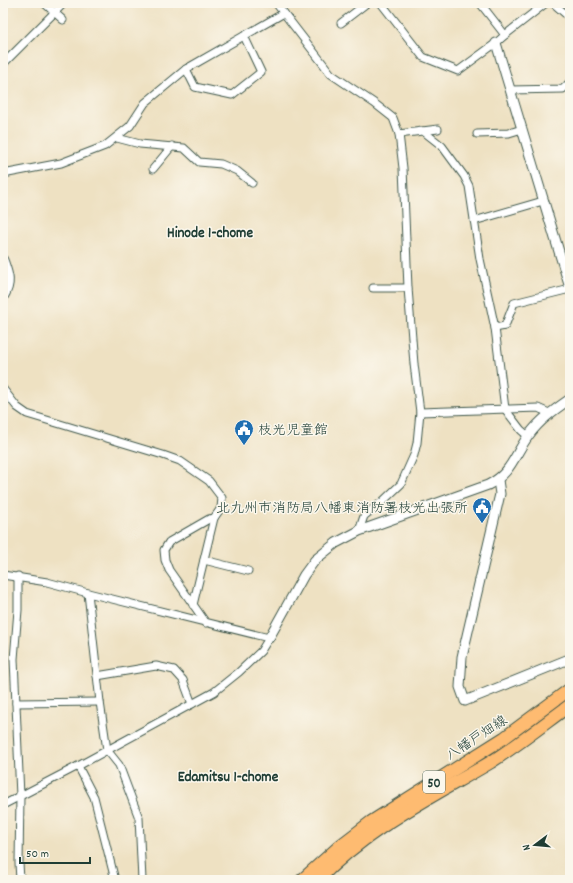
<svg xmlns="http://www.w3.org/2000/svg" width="573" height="883" font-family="Dekko,'Klee One',sans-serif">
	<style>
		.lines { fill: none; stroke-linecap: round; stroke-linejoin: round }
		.minor-casing { stroke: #3e5649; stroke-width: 9 }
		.tertiary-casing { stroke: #3e5649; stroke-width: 11 }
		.primary-casing { stroke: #3e5649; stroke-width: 14 }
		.minor { stroke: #fff; stroke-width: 7 }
		.tertiary { stroke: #fff; stroke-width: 9 }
		.primary { stroke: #febb71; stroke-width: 12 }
		.labels { text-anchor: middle; stroke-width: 3; stroke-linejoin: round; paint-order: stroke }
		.shield { fill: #fbf7ec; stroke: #61756b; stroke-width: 1 }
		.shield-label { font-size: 13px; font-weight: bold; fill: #1f3d34 }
		.poi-label { font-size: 14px; fill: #1f3d34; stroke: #fbf7ec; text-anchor: start }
		.street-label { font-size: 14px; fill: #1f3d34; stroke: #fbf7ec }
		.neighbourhood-label { font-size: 15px; font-weight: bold; fill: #1f3d34; stroke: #fbf7ec }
	</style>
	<rect width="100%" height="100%" fill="#fbf7ec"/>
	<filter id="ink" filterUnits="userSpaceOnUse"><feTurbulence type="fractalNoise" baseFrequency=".025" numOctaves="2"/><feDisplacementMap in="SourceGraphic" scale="8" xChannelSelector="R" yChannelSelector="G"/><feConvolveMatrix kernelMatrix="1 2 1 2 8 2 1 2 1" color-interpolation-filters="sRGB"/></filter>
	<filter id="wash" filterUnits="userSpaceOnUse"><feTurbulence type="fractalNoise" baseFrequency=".012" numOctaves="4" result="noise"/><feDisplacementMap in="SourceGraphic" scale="16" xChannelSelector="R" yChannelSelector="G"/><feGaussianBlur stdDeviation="0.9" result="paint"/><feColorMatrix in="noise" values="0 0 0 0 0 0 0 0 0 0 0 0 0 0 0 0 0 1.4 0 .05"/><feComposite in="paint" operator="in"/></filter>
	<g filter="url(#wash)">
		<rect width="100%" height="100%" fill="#eee1c2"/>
	</g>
	<g filter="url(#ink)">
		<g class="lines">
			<!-- minor casing -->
			<g class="minor-casing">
				<g id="minor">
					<path d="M44 3 63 20"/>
					<path d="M276 3 331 74 374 103 393 118 399 134 403 168 408 288 414 364 420 412 417 443 414 455 401 484 382 502 364 516 359 531"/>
					<path d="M381 3 423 57 458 71 496 43 505 35 546 3"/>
					<path d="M480 3 505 35"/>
					<path d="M553 3 570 18"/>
					<path d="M341 23 367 3"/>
					<path d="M3 64 64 3"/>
					<path d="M186 69 195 87 232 95 261 72 244 36"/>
					<path d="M510 90 563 89 570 82"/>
					<path d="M423 131 442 146 464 176 469 186 480 259 495 328 505 409 521 430 528 436"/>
					<path d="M399 134 438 129"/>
					<path d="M477 134 509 133 522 129"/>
					<path d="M117 138 140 144 184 148 199 162 221 164 237 171 252 183"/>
					<path d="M153 169 172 146"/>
					<path d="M3 174 61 163 105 146 130 126 145 103 186 69 284 13"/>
					<path d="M474 221 543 201"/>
					<path d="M373 288H408"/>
					<path d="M495 328 505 326 514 303 570 289"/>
					<path d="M3 389 17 407 27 414 163 455 180 461 209 481 222 498 221 508 214 518 209 519 169 542 164 550 165 560 169 570 206 623"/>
					<path d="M420 412 538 408 549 413"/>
					<path d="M204 560 248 571"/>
					<path d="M3 575 47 582 88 593 269 638 261 651 239 672 214 692 78 766 3 805"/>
					<path d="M18 576V610L14 659 20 796 19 863 20 880"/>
					<path d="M88 593 100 702 107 750 119 765 139 818 142 880"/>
					<path d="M193 605 214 518"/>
					<path d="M97 676 156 666 174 670 183 680 192 704"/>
					<path d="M16 703 100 702"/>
					<path d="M78 766 94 797 115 880"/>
				</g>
			</g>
			<!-- tertiary casing -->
			<g class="tertiary-casing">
				<g id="tertiary">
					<path d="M496 43 570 288"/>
					<path d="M3 260C8 274 12 283 3 297"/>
					<path d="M498 480 500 494 462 657 460 687 465 701 569 659"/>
					<path d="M269 638 304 575 315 560 336 543 359 531 488 485C512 473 514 455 529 435 540 420 554 410 570 399"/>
				</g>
			</g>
			<!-- primary casing -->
			<g class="primary-casing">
				<g id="primary">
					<path d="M302 880 341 845 371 822 504 738 570 689"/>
					<path d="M318 880C366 829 432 797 491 762 518 745 544 724 570 705"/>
				</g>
			</g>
			<!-- minor -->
			<use href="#minor" class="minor"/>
			<!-- tertiary -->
			<use href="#tertiary" class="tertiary"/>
			<!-- primary -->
			<use href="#primary" class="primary"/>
		</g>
	</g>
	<!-- icons -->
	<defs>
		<g id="civic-pin" transform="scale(1)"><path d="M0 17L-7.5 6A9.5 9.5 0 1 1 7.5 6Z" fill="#1f6fb2" stroke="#fbf7ec"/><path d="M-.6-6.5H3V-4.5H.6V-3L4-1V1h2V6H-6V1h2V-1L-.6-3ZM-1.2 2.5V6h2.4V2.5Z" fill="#fff"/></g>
	</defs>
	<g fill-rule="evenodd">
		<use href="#civic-pin" x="244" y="429"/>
		<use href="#civic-pin" x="482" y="507"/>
	</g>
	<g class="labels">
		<!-- shield labels -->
		<rect class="shield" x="423" y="771" width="22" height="22" rx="3"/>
		<g class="shield-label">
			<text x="434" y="787">50</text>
		</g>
		<!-- poi labels -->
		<g class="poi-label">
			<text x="258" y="434">枝光児童館</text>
			<text x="468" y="512" text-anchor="end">北九州市消防局八幡東消防署枝光出張所</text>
		</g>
		<!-- street labels -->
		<g class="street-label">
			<text transform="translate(476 737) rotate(-33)" y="5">八幡戸畑線</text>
		</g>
		<!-- neighbourhood labels -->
		<g class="neighbourhood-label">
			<text x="210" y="237">Hinode 1-chome</text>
			<text x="228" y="781">Edamitsu 1-chome</text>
		</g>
	</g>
	<!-- margin -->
	<rect width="573" height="883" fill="none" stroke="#fbf7ec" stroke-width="16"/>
	<!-- north arrow -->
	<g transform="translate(535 845) rotate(254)" stroke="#fbf7ec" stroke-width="3" paint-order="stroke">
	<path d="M0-3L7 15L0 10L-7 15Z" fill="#1f3d34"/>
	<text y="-6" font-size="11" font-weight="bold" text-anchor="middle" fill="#1f3d34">N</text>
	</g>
	<!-- scale -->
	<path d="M20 857v6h70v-6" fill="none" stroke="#1f3d34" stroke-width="2"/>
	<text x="26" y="857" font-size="12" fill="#1f3d34" stroke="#fbf7ec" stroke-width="3" paint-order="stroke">50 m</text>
</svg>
